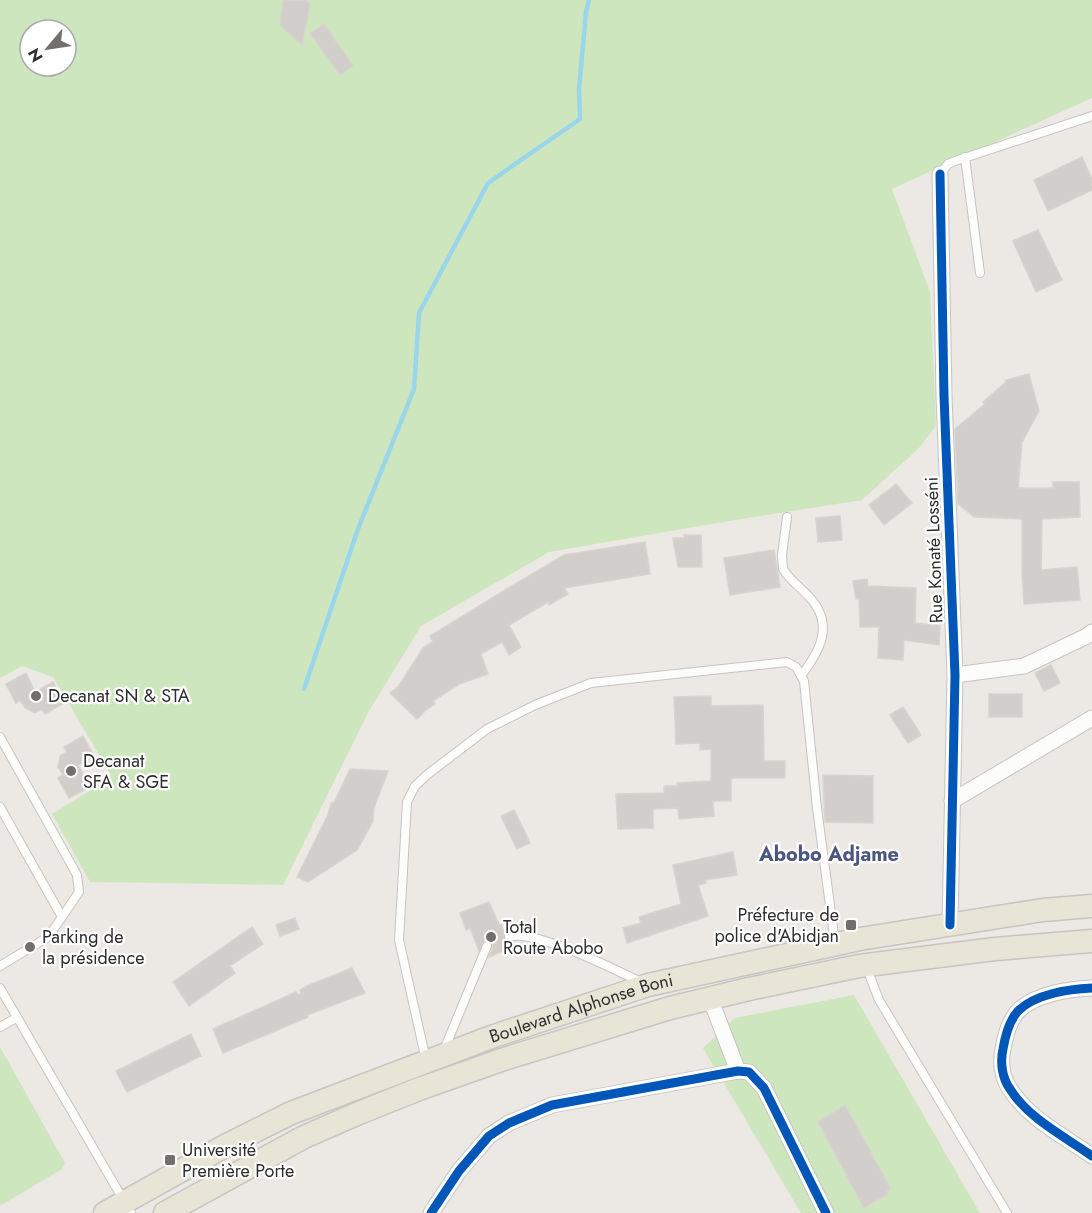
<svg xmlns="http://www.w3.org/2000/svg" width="1092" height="1213" font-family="Jost,sans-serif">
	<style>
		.green { fill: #cee6be; fill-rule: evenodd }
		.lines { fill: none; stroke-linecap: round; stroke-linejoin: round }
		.stream { stroke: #99d6ec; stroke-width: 4.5 }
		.building { fill: #d1cecb; stroke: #d7d4d0; stroke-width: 1.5 }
		.lane-casing { stroke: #c5c4c5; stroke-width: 10 }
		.street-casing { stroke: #c5c4c5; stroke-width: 17 }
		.primary-casing { stroke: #c6c5c4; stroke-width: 25 }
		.lane { stroke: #fcfcfb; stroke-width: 8 }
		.street { stroke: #fcfcfb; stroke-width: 15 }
		.primary { stroke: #e8e4d6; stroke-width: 22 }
		.cycleway-casing { stroke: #fff; stroke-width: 13 }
		.cycleway { stroke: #0057b8; stroke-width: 9 }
		.poi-dot { fill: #706f6e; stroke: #fff; stroke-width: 2 }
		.labels { text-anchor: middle; stroke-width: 4.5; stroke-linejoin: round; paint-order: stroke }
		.street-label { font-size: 18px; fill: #2e2e2e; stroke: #fff }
		.poi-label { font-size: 18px; fill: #2e2e2e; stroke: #fff; text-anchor: start }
		.neighbourhood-label { font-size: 20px; font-weight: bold; fill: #4d5680; stroke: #fff }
	</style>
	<rect width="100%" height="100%" fill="#ece8e4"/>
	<!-- green -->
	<g class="green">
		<path d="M0 0H1092V98L892 189 930 292 936 426 918 449 862 500 729 521 549 552 421 626 369 711 283 885 90 882 52 814 96 787 111 775 53 677 22 666 0 678ZM30 30H66V66H30Z"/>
		<path d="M854 995 980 1213H801L703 1048 735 1018Z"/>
		<path d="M0 1047 65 1163 62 1169 0 1206Z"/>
	</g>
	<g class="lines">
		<!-- stream -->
		<path class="stream" d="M304 689 358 529 414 389 419 313 488 183 580 119 579 89 586 12 589 0"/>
	</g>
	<!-- building -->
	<g class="building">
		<path d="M283 0H306L310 5 302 45 280 25Z"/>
		<path d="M324 24 353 66 340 75 310 33Z"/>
		<path d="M1082 157 1092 179V190L1048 211 1034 180Z"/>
		<path d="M1038 230 1062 280 1036 292 1013 241Z"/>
		<path d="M1029 374 1039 411 1022 442 1018 488H1053V482H1079L1080 517 1042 519 1041 570 1077 567 1080 600 1024 604 1022 571V519L974 517 958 504 955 429 985 404 983 402 1006 382V380Z"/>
		<path d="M896 484 912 503 884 525 869 505Z"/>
		<path d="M840 516 842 540 818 542 816 518Z"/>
		<path d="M684 535H701L702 567H678L673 538H684Z"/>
		<path d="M645 542 650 574 564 588 568 594 549 605 548 602 509 625 521 647 509 655 502 642 481 654 488 674 459 684 433 701 435 704 426 710 417 719 390 693 398 687 423 648 433 641 430 636 507 589 564 555Z"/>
		<path d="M774 550 780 587 730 595 724 558Z"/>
		<path d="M867 579 868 586 916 588 915 623 940 626 939 645 904 640 903 660 878 658 879 627H860L859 599H856L853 581Z"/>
		<path d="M1051 665 1060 683 1044 691 1035 673Z"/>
		<path d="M26 673 35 692 53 682 64 703 45 714 42 709 35 713 25 708 20 700 16 703 6 684Z"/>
		<rect x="989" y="694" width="33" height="23"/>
		<path d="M711 696V706L763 705 764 761H785V778H731V801H713L714 816 679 819 678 808 653 809V828L618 829 616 794 664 793V786H677V783L711 781V749L700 750V743L676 744 674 697Z"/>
		<path d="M903 707 921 735 908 743 890 715Z"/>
		<path d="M83 736 94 756 78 765 90 787 69 798 58 778 63 775 58 767 60 756 67 752 64 747Z"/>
		<path d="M350 769 388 771 374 808 373 821 357 850 308 882 297 877 328 815 331 803H334Z"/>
		<path d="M823 775 873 776V823L825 822Z"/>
		<path d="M514 810 530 843 517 849 501 816Z"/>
		<path d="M733 852 737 875 705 880 706 883 698 885 708 916 627 943 623 928 641 923 639 917 681 904 673 865Z"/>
		<path d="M489 902 499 925 501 924 504 933V940L508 943 510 948 489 957 493 948 492 943 489 940 484 941 479 951 470 928 466 930 460 913Z"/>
		<path d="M295 918 299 929 280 936 276 925Z"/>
		<path d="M252 927 263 944 230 966 235 973 189 1006 173 982Z"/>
		<path d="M352 968 365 993 307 1015 308 1017 223 1053 213 1029 296 992 298 995 301 993 300 990 307 986Z"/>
		<path d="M191 1034 201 1056 127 1092 116 1071Z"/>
		<path d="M845 1105 891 1189 887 1191 888 1194 864 1208 818 1122Z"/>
	</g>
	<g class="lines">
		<!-- lane casing -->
		<g class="lane-casing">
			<g id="lane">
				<path d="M965 157 980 273"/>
				<path d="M940 174 948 164 955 161 1092 116"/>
				<path d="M787 517 782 555 783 569C790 581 803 589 812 600 834 627 819 652 801 676"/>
				<path d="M0 737 77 875 79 892 62 917"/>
				<path d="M0 807 62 917 48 937 0 966"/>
				<path d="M509 937C534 928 615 970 641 982"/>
				<path d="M866 966 879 1000 1007 1213"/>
				<path d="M0 988 131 1213"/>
				<path d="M0 1027 16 1018"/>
				<path d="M444 1050 487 946"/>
				<path d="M426 1060 399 940 407 802 415 786 428 774 487 729 535 705 591 683 787 662 796 667 804 681 817 808 835 943"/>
			</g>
		</g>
		<!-- street casing -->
		<g class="street-casing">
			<g id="street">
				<path d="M940 174 944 396 955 675 950 925"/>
				<path d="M955 675 1024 666 1087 636 1092 632"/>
				<path d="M952 801 1092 718"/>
				<path d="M1092 988C1069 989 1035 994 1018 1011 1009 1021 1005 1037 1003 1049 1000 1062 1002 1078 1010 1089 1029 1119 1064 1136 1092 1156"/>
				<path d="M710 998 738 1071"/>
				<path d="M431 1213 459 1171 489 1136 509 1123 552 1105 738 1071 749 1072 764 1088 826 1213"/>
			</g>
		</g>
		<!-- primary casing -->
		<g class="primary-casing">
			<g id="primary">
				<path id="s1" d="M105 1213 225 1146 291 1113 494 1036 648 985 860 939 1043 910 1092 906"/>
				<path d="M165 1213 304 1137 359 1113 419 1089 504 1059 670 1008 749 989 859 966 995 949 1092 941"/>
			</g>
		</g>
		<!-- lane -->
		<use href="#lane" class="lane"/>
		<!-- street -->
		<use href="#street" class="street"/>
		<!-- primary -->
		<use href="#primary" class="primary"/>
		<!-- cycleway casing -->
		<g class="cycleway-casing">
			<g id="cycleway">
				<path d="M940 174 944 396 955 675 950 925"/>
				<path d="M1092 988C1069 989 1035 994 1018 1011 1009 1021 1005 1037 1003 1049 1000 1062 1002 1078 1010 1089 1029 1119 1064 1136 1092 1156"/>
				<path d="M431 1213 459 1171 489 1136 509 1123 552 1105 738 1071 749 1072 764 1088 826 1213"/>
			</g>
		</g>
		<!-- cycleway -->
		<use href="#cycleway" class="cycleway"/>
	</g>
	<!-- markers -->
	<g class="poi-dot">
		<circle cx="36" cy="696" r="6"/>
		<circle cx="71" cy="771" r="6"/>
		<rect x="845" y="919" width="12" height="12" rx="3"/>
		<circle cx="491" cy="937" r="6"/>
		<circle cx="30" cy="947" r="6"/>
		<rect x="164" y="1154" width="12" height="12" rx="3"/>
	</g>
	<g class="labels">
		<!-- street labels -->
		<g class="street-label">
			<text transform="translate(934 550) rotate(-92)" y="6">Rue Konaté Losséni</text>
			<text dy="6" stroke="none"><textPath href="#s1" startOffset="520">Boulevard Alphonse Boni</textPath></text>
		</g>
		<!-- poi labels -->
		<g class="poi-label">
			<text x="48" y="702">Decanat SN &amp; STA</text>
			<text x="83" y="767">Decanat<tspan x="83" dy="21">SFA &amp; SGE</tspan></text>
			<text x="839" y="921" text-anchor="end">Préfecture de<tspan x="839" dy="21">police d'Abidjan</tspan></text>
			<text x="503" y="933">Total<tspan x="503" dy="21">Route Abobo</tspan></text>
			<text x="42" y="943">Parking de<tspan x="42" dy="21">la présidence</tspan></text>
			<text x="182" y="1156">Université<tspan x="182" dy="21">Première Porte</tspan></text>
		</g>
		<!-- neighbourhood labels -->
		<g class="neighbourhood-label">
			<text x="829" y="861">Abobo Adjame</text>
		</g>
	</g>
	<!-- north arrow -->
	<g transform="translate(48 48) rotate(241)"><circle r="28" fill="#ffffff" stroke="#ababab" stroke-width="1.5"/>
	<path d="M0-4.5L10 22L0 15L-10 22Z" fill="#706f6e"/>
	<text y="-9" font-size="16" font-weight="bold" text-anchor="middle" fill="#2e2e2e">N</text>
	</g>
</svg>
